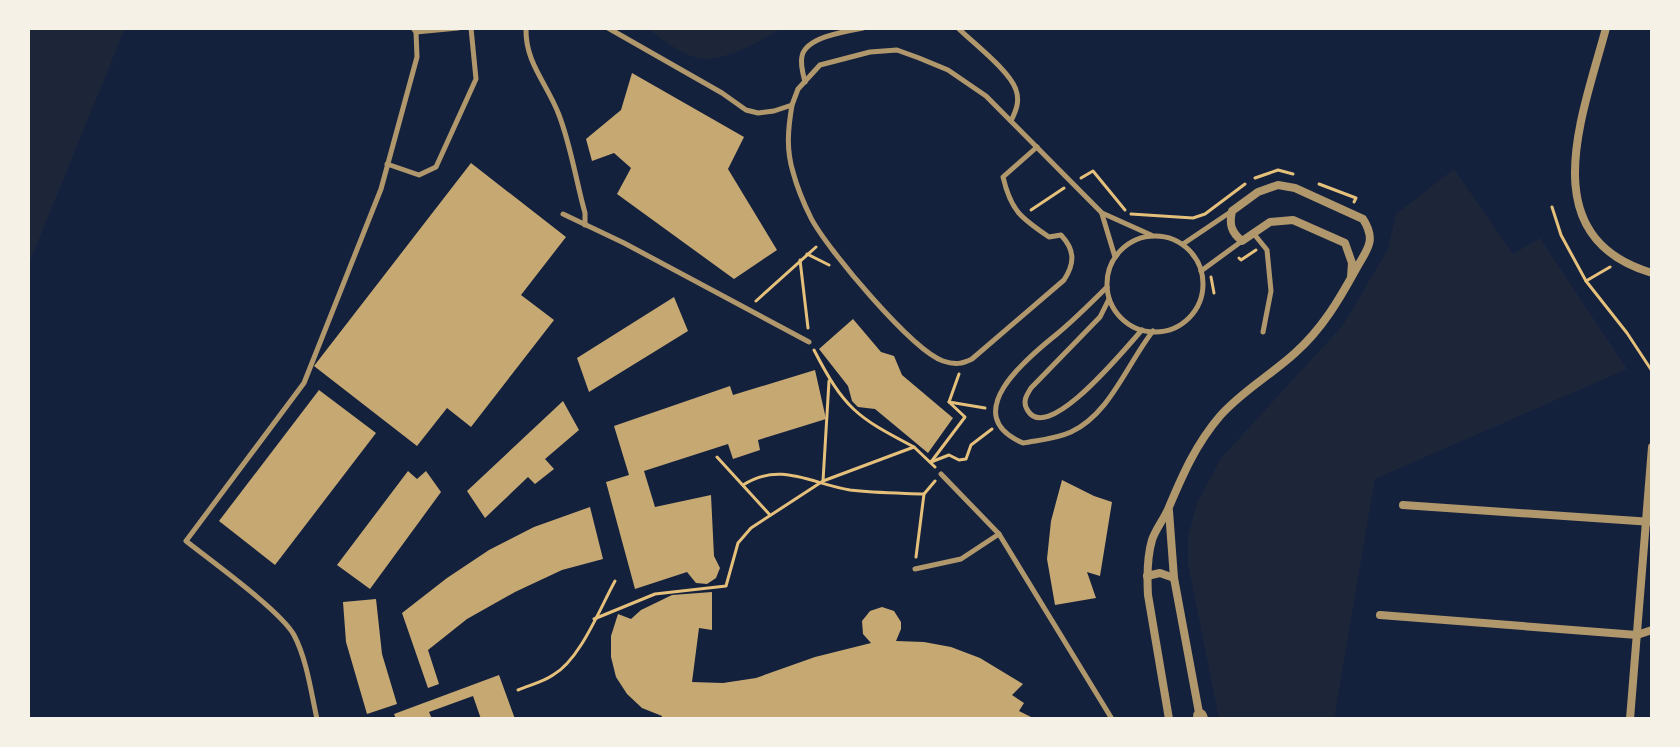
<svg xmlns="http://www.w3.org/2000/svg" width="1680" height="747" font-family="Overpass,sans-serif">
	<style>
		.green { fill: #1d2539 }
		.building { fill: #c6a872 }
		.lines { fill: none; stroke-linecap: round; stroke-linejoin: round }
		.path { stroke: #e5c07b; stroke-width: 3 }
		.service { stroke: #b1986c; stroke-width: 5 }
		.minor { stroke: #b1986c; stroke-width: 8 }
		.tertiary { stroke: #b1986c; stroke-width: 14 }
	</style>
	<rect width="100%" height="100%" fill="#14213d"/>
	<!-- green -->
	<g class="green">
		<path d="M28 28H125L28 266Z"/>
		<path d="M647 28H782C760 41 734 57 707 59 688 60 661 39 647 28Z"/>
		<path d="M1454 169 1513 254 1540 238 1627 369 1375 479 1334 719H1219L1188 564V537L1197 503 1221 458 1343 325 1388 249 1396 214Z"/>
	</g>
	<!-- building -->
	<g class="building">
		<path d="M632 73 744 137 728 169 777 250 734 279 617 194 631 168 614 153 592 161 586 139 621 110Z"/>
		<path d="M471 163 566 237 521 295 554 320 471 427 447 408 417 446 314 366Z"/>
		<path d="M674 297 688 331 589 392 577 358Z"/>
		<path d="M853 319 881 352 894 356 902 375 953 418 928 453 875 409 858 407 852 401 848 386 819 349Z"/>
		<path d="M815 370 826 419 758 440 760 450 733 459 728 444 644 471 655 507 711 495 714 556 720 568 716 578 707 584 696 583 687 572 635 589 606 482 629 475 614 426 730 386 733 395Z"/>
		<path d="M319 390 376 433 275 565 219 521Z"/>
		<path d="M563 401 579 430 545 459 554 469 535 484 528 477 485 518 467 491Z"/>
		<path d="M408 471 417 479 426 471 441 492 370 589 337 565Z"/>
		<path d="M1062 480 1094 496 1112 502 1100 576 1087 572 1096 598 1055 605 1047 559 1051 521Z"/>
		<path d="M590 507 603 559 562 570 515 592 467 619 428 650 439 684 428 688 402 613 447 578 489 550 534 527Z"/>
		<path d="M712 592V630L699 628 692 682 723 683 756 678 815 657 871 643 863 634 862 621 870 611 882 607 894 611 901 622V629L896 641 924 642 951 647 980 658 1023 684 1012 695 1024 703 1019 711 1035 719H661L662 716 642 708 627 694 616 677 611 657V636L618 614 631 619 641 610 672 595Z"/>
		<path d="M376 599 382 654 397 704 367 714 346 642 343 602Z"/>
		<path d="M499 675 515 719H481L473 696 429 712 432 719H396L394 714Z"/>
	</g>
	<g class="lines">
		<!-- path -->
		<g class="path">
			<path d="M1081 178 1093 171 1125 210"/>
			<path d="M1255 178 1278 170 1293 174"/>
			<path d="M1319 184 1356 198 1354 202"/>
			<path d="M1552 207 1561 235 1586 281 1627 333 1652 371"/>
			<path d="M1031 210 1064 188"/>
			<path d="M1131 214 1193 218 1205 214 1245 184"/>
			<path d="M807 254 829 265"/>
			<path d="M1239 258 1241 260 1256 250"/>
			<path d="M800 260 808 328"/>
			<path d="M1211 277 1214 293"/>
			<path d="M1586 281 1610 267"/>
			<path d="M756 301 816 247"/>
			<path d="M814 350C844 408 856 417 914 447"/>
			<path d="M949 402 985 408"/>
			<path d="M717 457 770 515"/>
			<path d="M931 462 965 417 949 402 959 374"/>
			<path d="M931 462 949 455 959 460 966 459 971 445 992 429"/>
			<path d="M823 481 829 381"/>
			<path d="M743 485C780 461 812 484 850 490 874 493 899 493 924 494"/>
			<path d="M916 557 924 494 935 481"/>
			<path d="M594 619 655 594 726 586 738 543 751 528 823 481 914 447 935 467"/>
			<path d="M518 690C530 685 543 682 553 675 580 660 600 608 615 581"/>
		</g>
		<!-- service -->
		<g class="service">
			<path d="M526 28C525 63 547 83 559 115 571 146 576 181 585 213V225"/>
			<path d="M608 28 722 93 746 110 758 113 774 111 792 105 798 89 820 65 870 52 897 50 919 58 948 70 986 96 1102 213 1151 235"/>
			<path d="M958 28C973 43 1010 71 1016 90 1020 101 1016 111 1011 121"/>
			<path d="M416 32 458 28"/>
			<path d="M805 82C803 74 800 64 802 56 806 37 847 31 863 28"/>
			<path d="M792 105C788 129 786 149 793 172 797 187 804 204 811 218 827 249 912 350 943 361 955 365 962 364 972 359L1064 280C1075 263 1075 250 1061 235L1049 237C1021 218 1011 211 1003 177L1037 147"/>
			<path d="M387 164 419 175 436 167 476 79 471 28"/>
			<path d="M563 214 624 243 809 342"/>
			<path d="M1102 214 1115 257"/>
			<path d="M1254 234 1267 250 1271 291 1263 332"/>
			<circle cx="1155" cy="284" r="48"/>
			<path d="M1183 244 1232 211"/>
			<path d="M1201 271 1242 241"/>
			<path d="M1107 287C1091 303 1075 319 1057 334 1027 358 957 415 1023 443 1039 440 1056 439 1071 432 1110 414 1127 364 1153 331"/>
			<path d="M1109 299 1100 317 1031 388C1026 396 1022 402 1028 411 1049 444 1127 346 1142 330"/>
			<path d="M941 474 999 534"/>
			<path d="M915 569 961 559 999 534 1112 719"/>
			<path d="M317 719C311 692 307 660 294 635 281 611 210 560 186 541L304 383 381 189 417 57 416 32 413 28"/>
		</g>
		<!-- minor -->
		<g class="minor">
			<path d="M1606 28C1583 115 1531 237 1652 273"/>
			<path d="M1403 505 1652 522"/>
			<path d="M1169 511 1174 578 1200 718"/>
			<path d="M1147 576 1160 573 1174 578"/>
			<path d="M1380 615 1637 635 1652 630"/>
			<path d="M1169 719 1148 595C1147 577 1147 557 1152 540 1156 528 1165 518 1169 507 1183 474 1196 444 1220 416 1242 391 1271 375 1295 353 1322 329 1339 300 1356 269 1367 249 1377 241 1363 219L1295 188 1278 185 1258 192 1232 211C1229 224 1231 232 1242 241L1270 222 1293 220 1345 243 1352 263 1351 277"/>
			<path d="M1630 719 1652 447"/>
		</g>
		<!-- tertiary -->
		<path class="tertiary" d="M1200 716 1201 719"/>
	</g>
	<!-- border -->
	<rect width="1680" height="747" fill="none" stroke="#f6f1e7" stroke-width="60"/>
</svg>
